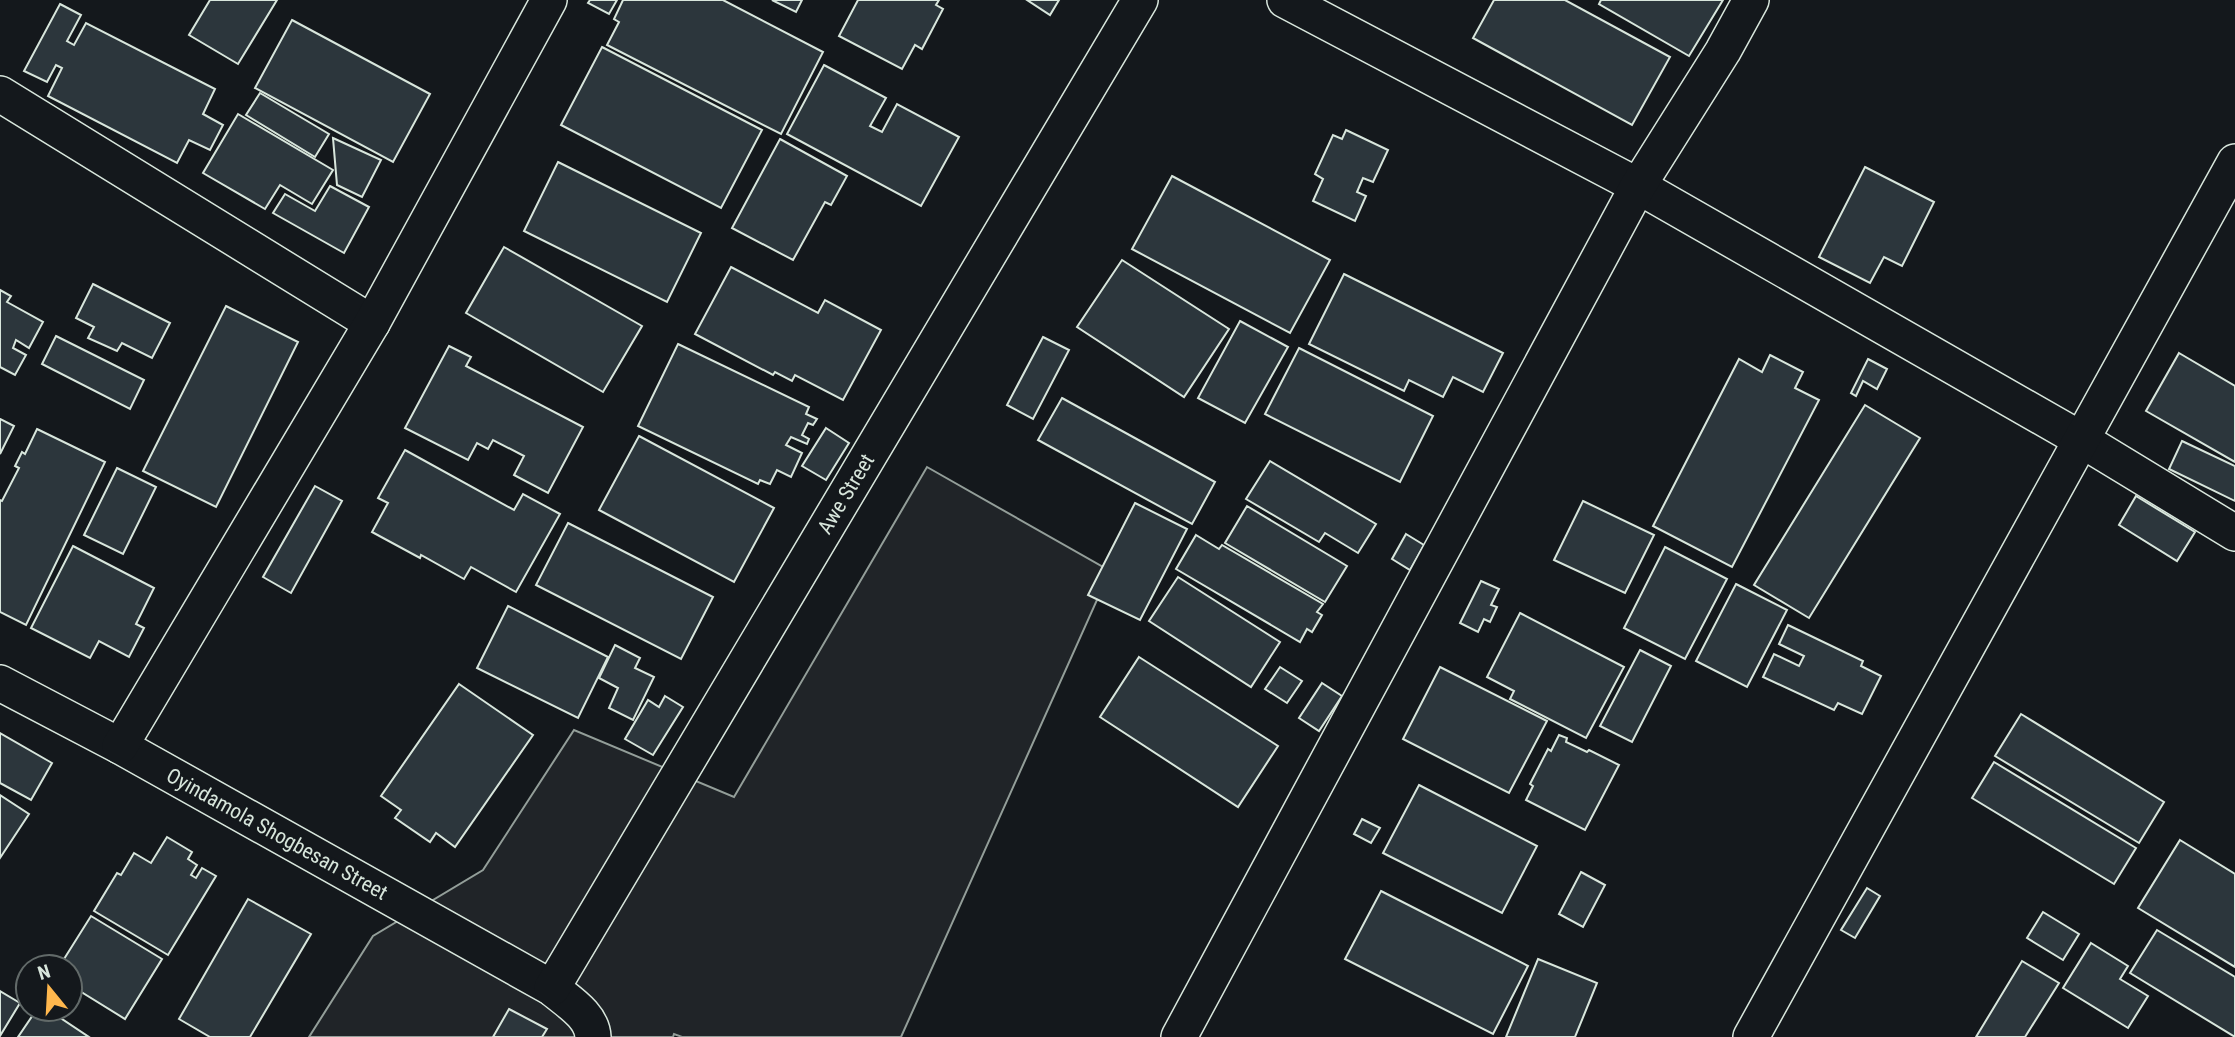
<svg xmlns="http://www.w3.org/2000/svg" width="2235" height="1037" font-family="'Roboto Condensed',sans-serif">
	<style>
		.green { fill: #202428; stroke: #939e99; stroke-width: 2 }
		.building { fill: #2c363c; stroke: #d8e6dc; stroke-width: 2 }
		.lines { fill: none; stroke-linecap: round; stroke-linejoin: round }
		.street-casing { stroke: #d8e6dc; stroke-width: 38 }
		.street { stroke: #14181c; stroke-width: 35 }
		.labels { text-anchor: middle; stroke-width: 5; stroke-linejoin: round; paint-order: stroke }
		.street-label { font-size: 21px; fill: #d8e6dc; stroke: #14181c }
	</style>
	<rect width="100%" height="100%" fill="#14181c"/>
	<!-- green -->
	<path class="green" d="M927 467 1110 571 901 1037H682L674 1034 673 1037H309L373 936 483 870 574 730 734 797Z"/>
	<!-- building -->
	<g class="building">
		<path d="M210 0H277L238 64 189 35Z"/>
		<path d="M590 0H617L609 14 588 3Z"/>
		<path d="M623 0H723L823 52 781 134 607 45 619 22 614 19Z"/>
		<path d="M772 0H802L796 12Z"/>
		<path d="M858 0H939L936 5 943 9 922 49 915 45 902 69 839 36Z"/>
		<path d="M1027 0H1059L1050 15Z"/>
		<path d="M1494 0H1565L1670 57 1632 125 1473 38Z"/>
		<path d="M1601 0H1723L1689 56 1599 4Z"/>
		<path d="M60 4 81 15 67 41 74 45 86 23 215 89 203 114 223 125 210 150 189 140 177 163 48 96 62 68 56 65 47 82 24 71Z"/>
		<path d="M292 20 430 94 393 162 255 88Z"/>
		<path d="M602 47 762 130 721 208 561 125Z"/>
		<path d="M824 65 886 98 870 126 882 132 897 104 959 137 921 206 787 134Z"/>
		<path d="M260 93 329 134 315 157 246 115Z"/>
		<path d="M238 114 333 170 312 204 280 185 265 209 203 173Z"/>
		<path d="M1346 130 1388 150 1373 182 1363 178 1357 192 1366 196 1355 221 1313 201 1323 179 1315 174 1333 135 1342 139Z"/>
		<path d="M333 138 381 160 362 197 337 185Z"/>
		<path d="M780 139 847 176 831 205 825 202 793 260 732 228Z"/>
		<path d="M558 162 701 233 667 302 524 231Z"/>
		<path d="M1865 167 1934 202 1902 266 1884 257 1870 283 1819 257Z"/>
		<path d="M1172 176 1330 260 1290 333 1132 249Z"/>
		<path d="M330 186 369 207 344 253 273 213 285 194 315 211Z"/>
		<path d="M504 247 642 326 603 392 466 313Z"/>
		<path d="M1122 260 1229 329 1184 397 1077 327Z"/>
		<path d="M731 267 818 313 825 300 881 330 843 400 795 375 792 381 775 372 773 375 695 334Z"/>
		<path d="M1344 274 1503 353 1483 392 1453 377 1443 397 1409 380 1404 391 1309 344Z"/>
		<path d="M93 284 170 323 152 358 122 343 117 351 88 338 94 327 76 318Z"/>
		<path d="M0 290 11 296 7 302 43 322 29 348 16 340 13 348 26 355 15 375 0 367Z"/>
		<path d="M226 306 298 342 216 507 143 471Z"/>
		<path d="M1240 321 1288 347 1245 423 1198 398Z"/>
		<path d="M56 336 144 380 130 409 42 364Z"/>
		<path d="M1043 337 1069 350 1033 419 1007 405Z"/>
		<path d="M678 344 809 407 806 414 817 419 813 425 808 423 802 435 809 439 807 444 791 437 786 445 802 453 791 477 777 470 770 484 760 480 758 484 638 426Z"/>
		<path d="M449 346 471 357 466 366 583 427 548 493 514 475 524 456 493 440 488 449 477 443 468 460 405 428Z"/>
		<path d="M1299 348 1433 416 1400 482 1265 414Z"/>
		<path d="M2179 353 2235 386V462L2146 411Z"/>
		<path d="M1770 355 1803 372 1795 388 1819 400 1732 567 1653 526 1739 359 1762 372Z"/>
		<path d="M1868 359 1887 369 1877 389 1863 381 1856 396 1851 393Z"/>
		<path d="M1062 398 1215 482 1192 524 1038 440Z"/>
		<path d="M1865 405 1920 438 1809 618 1754 585Z"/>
		<path d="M0 419 14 426 0 454Z"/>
		<path d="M826 428 849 443 826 480 802 466Z"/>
		<path d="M37 429 105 462 26 625 0 612V500L2 501 19 468 15 466 22 452 25 454Z"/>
		<path d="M639 436 774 508 734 582 599 510Z"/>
		<path d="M2182 441 2235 466V501L2169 469Z"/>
		<path d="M405 450 514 510 523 494 560 514 516 592 471 567 464 579 421 555 420 558 372 532 388 503 378 498Z"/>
		<path d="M1270 461 1376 524 1358 553 1325 533 1319 542 1246 499Z"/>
		<path d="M117 468 156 487 123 554 84 535Z"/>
		<path d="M315 486 342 501 291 593 263 577Z"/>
		<path d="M2136 496 2195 532 2177 561 2119 525Z"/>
		<path d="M1583 501 1654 535 1625 593 1554 560Z"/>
		<path d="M1135 503 1187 529 1140 620 1088 595Z"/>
		<path d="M1247 506 1347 566 1325 602 1225 543Z"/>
		<path d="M568 523 713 597 681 659 536 585Z"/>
		<path d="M1406 534 1424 545 1410 570 1392 559Z"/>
		<path d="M1196 535 1219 549 1222 545 1323 604 1317 612 1322 615 1312 632 1307 629 1300 642 1176 569Z"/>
		<path d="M73 546 154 588 136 624 144 628 129 657 99 641 90 658 31 628Z"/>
		<path d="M1665 547 1727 579 1685 659 1624 628Z"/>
		<path d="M1178 577 1280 642 1251 687 1149 621Z"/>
		<path d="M1481 581 1499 589 1491 605 1497 607 1490 622 1484 619 1478 632 1460 623Z"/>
		<path d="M1736 584 1787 610 1747 687 1696 661Z"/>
		<path d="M508 606 608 657 578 718 477 668Z"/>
		<path d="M1520 613 1624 667 1586 738 1510 699 1514 691 1487 677Z"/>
		<path d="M1788 625 1863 661 1861 666 1881 676 1862 714 1838 703 1834 710 1763 677 1774 654 1799 666 1804 656 1779 644Z"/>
		<path d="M615 645 640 658 635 668 654 677 633 720 609 708 618 688 599 678Z"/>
		<path d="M1640 650 1671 666 1632 742 1600 726Z"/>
		<path d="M1139 657 1278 746 1238 807 1100 717Z"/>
		<path d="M1280 667 1302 681 1287 703 1265 689Z"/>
		<path d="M1440 667 1547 721 1509 793 1403 739Z"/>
		<path d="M1322 683 1342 696 1319 731 1299 718Z"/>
		<path d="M459 684 533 735 455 847 436 833 430 842 395 818 401 810 381 796Z"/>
		<path d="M665 696 683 707 653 755 625 739 648 700 659 707Z"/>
		<path d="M2021 714 2164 802 2139 843 1995 756Z"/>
		<path d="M0 733 52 763 31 800 0 783Z"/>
		<path d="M1559 735 1567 738 1566 742 1587 752 1589 750 1619 765 1585 830 1526 800 1533 786 1530 784 1548 749 1551 751Z"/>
		<path d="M1994 762 2136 848 2114 884 1972 798Z"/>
		<path d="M1419 785 1537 846 1502 913 1383 853Z"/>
		<path d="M0 795 29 814 0 858Z"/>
		<path d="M1362 819 1380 828 1371 843 1354 834Z"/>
		<path d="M167 837 192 852 188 859 197 865 191 875 196 878 202 868 216 876 168 955 94 911 117 873 121 875 134 853 151 863Z"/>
		<path d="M2180 840 2235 874V967L2138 908Z"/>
		<path d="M1581 872 1605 885 1583 927 1559 914Z"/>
		<path d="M1867 888 1880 896 1855 938 1841 930Z"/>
		<path d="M1381 891 1528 966 1493 1034 1345 959Z"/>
		<path d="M248 899 311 934 250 1037H210L179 1019Z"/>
		<path d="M2043 912 2079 934 2063 960 2027 938Z"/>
		<path d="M91 916 162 959 125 1019 70 985V967H59Z"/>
		<path d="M2157 930 2235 977V1037L2130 973Z"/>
		<path d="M2091 943 2128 966 2120 979 2148 996 2128 1028 2063 988Z"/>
		<path d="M1538 959 1597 983 1575 1037H1506Z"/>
		<path d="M2022 961 2059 983 2025 1037H1976Z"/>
		<path d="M0 991 20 1003 0 1036Z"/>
		<path d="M37 1009H47L89 1037H18Z"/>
		<path d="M509 1009 547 1029 542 1037H493Z"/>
	</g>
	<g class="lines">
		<!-- street casing -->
		<g class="street-casing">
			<g id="street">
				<path d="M1285 0 1638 186 2082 440 2235 533"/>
				<path d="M0 94 372 323"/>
				<path d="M0 683 120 746 552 988C567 1001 592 1015 593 1037"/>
				<path d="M120 746 372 323 549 0"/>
				<path d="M552 988 1140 0"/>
				<path d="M1179 1037 1638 186 1723 51 1751 0"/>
				<path d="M1751 1037 2235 162"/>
			</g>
		</g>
		<!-- street -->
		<use href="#street" class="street"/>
	</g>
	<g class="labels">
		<!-- street labels -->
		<g class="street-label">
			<text transform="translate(846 494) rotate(-59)" y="7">Awe Street</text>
			<text transform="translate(277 834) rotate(29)" y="7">Oyindamola Shogbesan Street</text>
		</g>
	</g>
	<!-- north arrow -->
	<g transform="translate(49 988) rotate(342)"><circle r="33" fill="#14181c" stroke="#626a69" stroke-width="2"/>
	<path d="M0-5L12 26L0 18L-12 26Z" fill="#ffb74d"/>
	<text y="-10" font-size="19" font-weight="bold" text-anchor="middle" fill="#d8e6dc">N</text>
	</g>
</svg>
